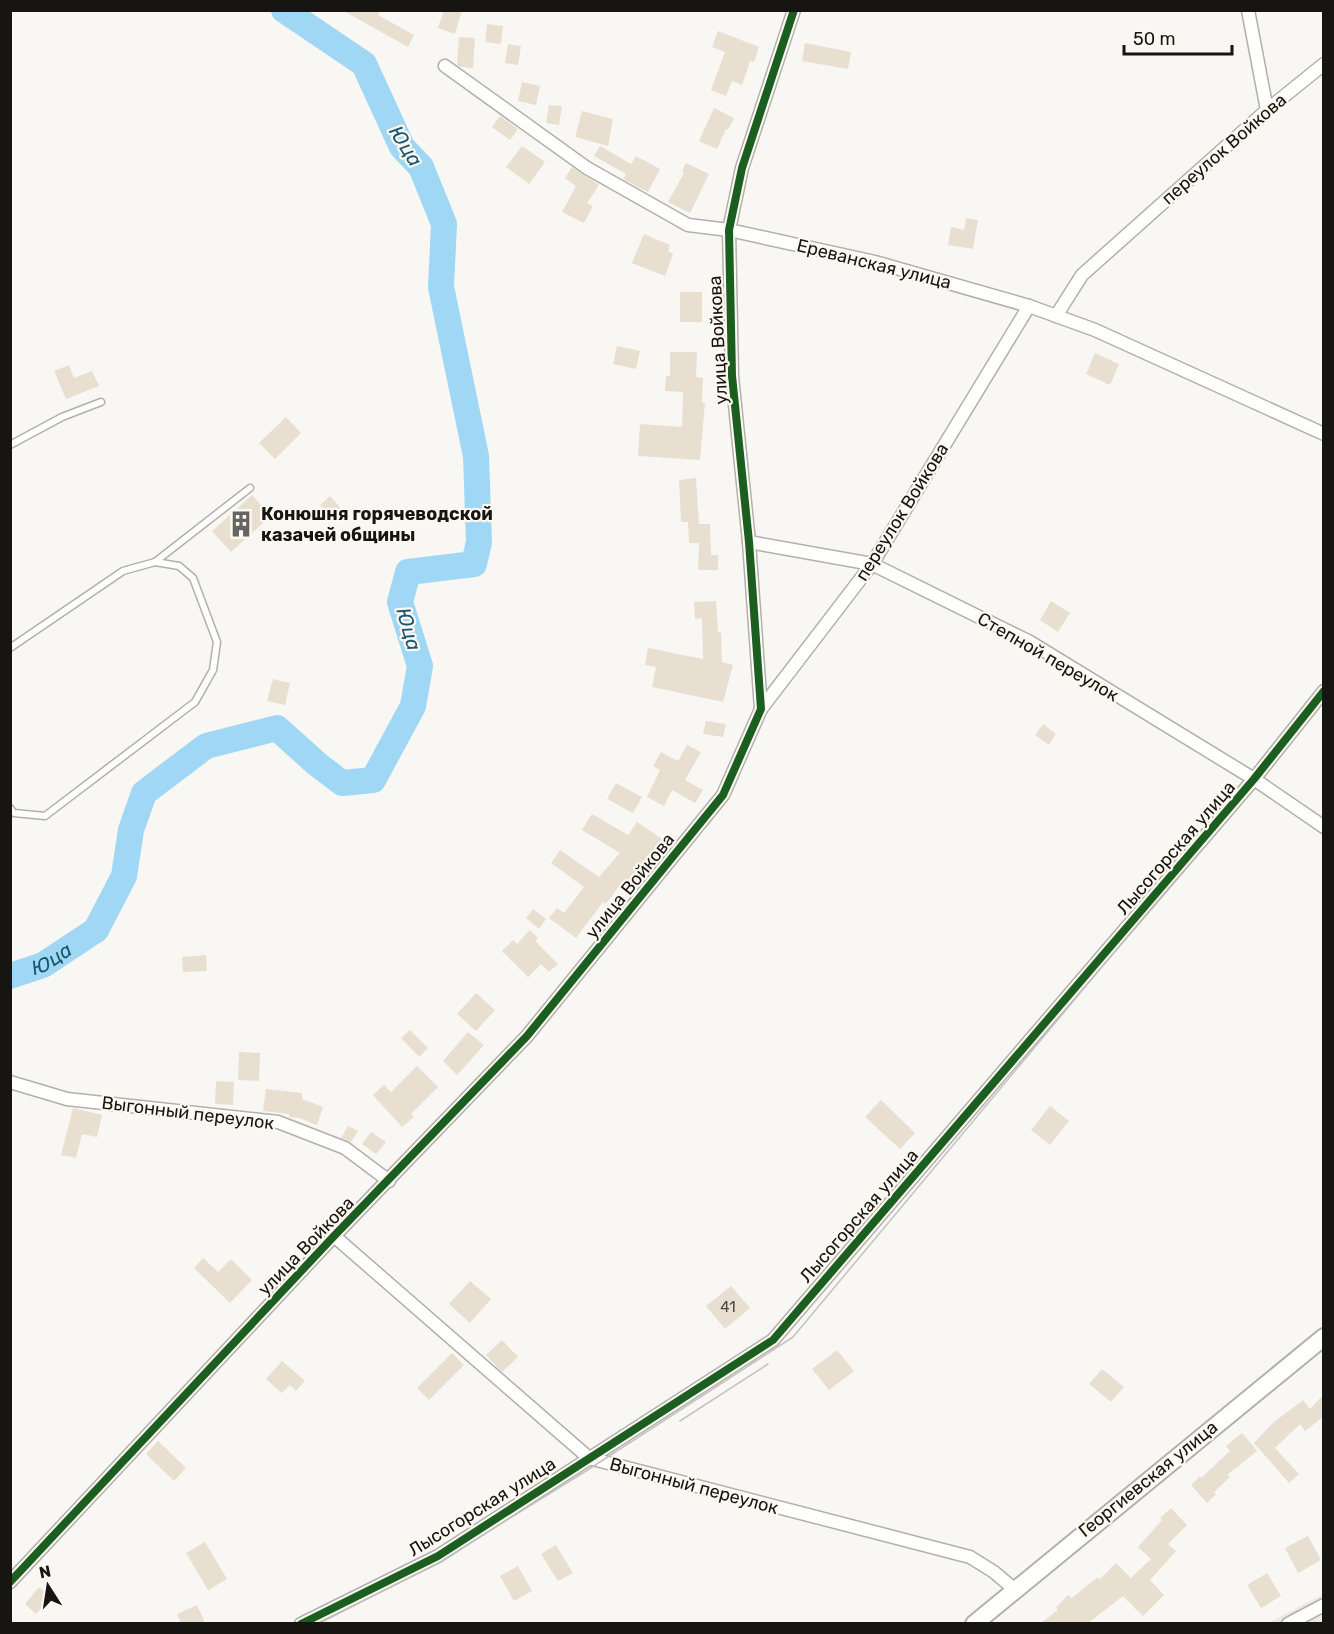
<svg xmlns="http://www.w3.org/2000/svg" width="1334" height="1634" font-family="Rubik,sans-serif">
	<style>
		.built { fill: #efeae0 }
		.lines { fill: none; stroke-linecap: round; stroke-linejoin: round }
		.river { stroke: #9fd7f4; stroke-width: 26 }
		.building { fill: #e8dfd0 }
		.service-casing { stroke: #b2b0ad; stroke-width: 9 }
		.minor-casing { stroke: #b2b0ad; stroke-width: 15 }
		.secondary-casing { stroke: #b2b0ad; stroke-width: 20 }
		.service { stroke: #fefefd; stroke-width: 6 }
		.minor { stroke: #fefefd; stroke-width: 12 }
		.secondary { stroke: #fefefd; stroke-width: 16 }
		.tram { stroke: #c3c2c1; stroke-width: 1.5 }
		.cycleway-casing { stroke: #fcf8f0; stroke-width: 11 }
		.cycleway { stroke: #1b5e20; stroke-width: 8 }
		.labels { text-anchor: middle; stroke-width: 4.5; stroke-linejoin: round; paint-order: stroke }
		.number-label { font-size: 15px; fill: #4a4842 }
		.street-label { font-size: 18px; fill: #161512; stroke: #fcf8f0 }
		.poi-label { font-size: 18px; font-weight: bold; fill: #161512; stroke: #fcf8f0; text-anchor: start }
		.water-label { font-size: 20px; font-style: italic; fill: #175673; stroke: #fcf8f0 }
	</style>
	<rect width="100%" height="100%" fill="#f9f7f3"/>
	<!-- built -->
	<path class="built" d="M1323 1594V1623H1268Z"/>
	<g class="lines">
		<!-- river -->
		<path class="river" id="s1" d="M10 976 43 965 96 930 124 876 131 830 144 793 206 746 277 728 317 764 342 783 373 780 413 706 420 666 400 602 408 572 474 564 479 542 476 456 441 287 444 224 421 167 402 147 364 64 284 10"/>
	</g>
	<!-- building -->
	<g class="building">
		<path d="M342 10H380L378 15 414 35 408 47Z"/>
		<path d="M444 10H462L455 34 438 28Z"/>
		<path d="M487 24 503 26 501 44 485 42Z"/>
		<path d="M718 31 759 47 754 62 750 61 742 85 732 81 726 96 711 90 725 52 712 47Z"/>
		<path d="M459 37 475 38 473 68 461 67 457 65Z"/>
		<path d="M805 43 851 52 848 69 802 61Z"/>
		<path d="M508 44 521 46 518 65 505 63Z"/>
		<path d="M522 82 540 86 536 105 518 101Z"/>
		<path d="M549 105 562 106 559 125 546 123Z"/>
		<path d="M714 108 734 118 728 130 726 129 717 149 699 141Z"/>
		<path d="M582 111 613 119 608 146 575 137Z"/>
		<path d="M500 116 518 129 510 140 492 127Z"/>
		<path d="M522 146 545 162 529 184 506 167Z"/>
		<path d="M600 146 631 164 636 156 660 169 648 192 623 179 626 174 594 156Z"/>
		<path d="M686 163 709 174 690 213 668 202 684 173 682 172Z"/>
		<path d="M572 167 599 185 587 203 593 206 584 223 562 212 576 186 565 178Z"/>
		<path d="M966 218 978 220 973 249 948 245 951 227 964 230Z"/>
		<path d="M644 234 670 245 668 251 673 254 665 276 632 263Z"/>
		<rect x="680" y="292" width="22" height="30"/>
		<path d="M617 346 640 351 636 369 613 364Z"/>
		<path d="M670 352H697L696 377 703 378 702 403H705L700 460 638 456 640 424 682 427 683 392 665 391 666 376H670Z"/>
		<path d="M1095 353 1119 364 1110 385 1086 374Z"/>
		<path d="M69 365 74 378 92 371 99 386 66 399 54 371Z"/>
		<path d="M286 417 301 433 275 459 259 443Z"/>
		<path d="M696 478 699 524H710L711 555H718V570H698L699 543H689L688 522H681L679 480Z"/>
		<path d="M252 495 271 516 231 552 212 531Z"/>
		<path d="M330 496 346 514 335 522 320 505Z"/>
		<path d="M716 601 718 632H721L722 662 733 665 723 702 652 687 656 667 645 665 648 648 703 659 702 618 695 619 694 602Z"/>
		<path d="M1051 601 1070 613 1058 632 1040 620Z"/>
		<path d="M273 679 290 683 285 705 267 701Z"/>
		<path d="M706 721 726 724 723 737 703 734Z"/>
		<path d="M1043 724 1056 734 1049 745 1035 735Z"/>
		<path d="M687 745 701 752 685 780 703 790 695 803 672 790 664 806 647 797 660 770 653 766 661 752 678 761Z"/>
		<path d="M616 783 642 797 633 813 607 799Z"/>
		<path d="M592 814 628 835 637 822 662 839 626 885 622 882 606 904 603 902 576 938 549 918 557 908 564 913 584 887 551 863 560 850 599 877 620 853 582 830Z"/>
		<path d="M533 909 546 919 539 929 526 918Z"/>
		<path d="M530 930 538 938 535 941 558 964 549 972 541 964 528 977 502 951 513 940 517 944Z"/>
		<path d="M206 955 207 971 183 972 182 957Z"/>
		<path d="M476 993 495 1010 476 1031 457 1014Z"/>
		<path d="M410 1030 428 1048 419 1057 401 1038Z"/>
		<path d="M468 1032 484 1045 457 1075 443 1061Z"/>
		<path d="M239 1052 260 1053 259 1081 238 1080Z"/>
		<path d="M417 1066 438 1087 411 1114 414 1117 402 1127 373 1095 384 1085 391 1092Z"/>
		<path d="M216 1081 234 1082 233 1105 215 1104Z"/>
		<path d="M266 1089 302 1093V1099L323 1107 317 1125 299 1118 289 1117V1114L263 1111Z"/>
		<path d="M881 1100 915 1133 900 1149 865 1117Z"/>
		<path d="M1050 1106 1069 1121 1050 1145 1031 1130Z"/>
		<path d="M73 1108 102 1115 97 1137 82 1134 76 1158 61 1155Z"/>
		<path d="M348 1126 358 1131 351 1142 341 1138Z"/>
		<path d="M371 1132 386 1142 376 1154 362 1144Z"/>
		<path d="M203 1258 218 1272 231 1259 252 1280 230 1303 194 1268Z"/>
		<path d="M470 1281 491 1299 470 1323 449 1304Z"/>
		<path d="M731 1286 750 1308 725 1329 706 1306Z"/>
		<path d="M502 1340 518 1357 502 1372 486 1355Z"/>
		<path d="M837 1350 854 1371 829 1390 812 1369Z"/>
		<path d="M452 1353 464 1365 429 1400 417 1388Z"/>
		<path d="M282 1361 305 1381 296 1391 290 1385 282 1393 266 1379Z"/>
		<path d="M1102 1369 1124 1387 1111 1402 1089 1384Z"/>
		<path d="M1323 1395V1417L1305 1431 1300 1424 1275 1448 1299 1474 1289 1483 1254 1443 1274 1422 1303 1400 1310 1409Z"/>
		<path d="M1242 1433 1257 1451 1227 1475 1230 1477 1214 1492 1216 1494 1207 1503 1191 1485 1200 1476 1201 1478 1230 1451 1226 1446Z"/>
		<path d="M158 1441 186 1468 174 1481 146 1454Z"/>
		<path d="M1171 1508 1187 1525 1168 1544 1176 1551 1150 1580 1164 1595 1143 1616 1123 1596 1088 1623H1041L1058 1610 1056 1607 1068 1595 1072 1598 1098 1577 1100 1579 1116 1563 1131 1578 1151 1559 1138 1547 1162 1520 1160 1518Z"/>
		<path d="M1308 1536 1321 1560 1298 1573 1285 1548Z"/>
		<path d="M205 1542 227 1579 208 1590 186 1553Z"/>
		<path d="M556 1545 573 1573 558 1581 541 1554Z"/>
		<path d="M518 1566 532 1591 514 1601 500 1576Z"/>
		<path d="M1267 1573 1281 1596 1261 1608 1247 1585Z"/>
		<path d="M39 1587 51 1597 36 1614 25 1604Z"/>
		<path d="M197 1605 205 1623H181L177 1614Z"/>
	</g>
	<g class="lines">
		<!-- service casing -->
		<g class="service-casing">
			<g id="service">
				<path d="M10 445 62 417 101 402"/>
				<path d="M155 562 250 488"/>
				<path d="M10 648 123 571 155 562 179 566 193 578 217 642 213 670 195 702 45 816 14 813 10 808"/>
			</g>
		</g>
		<!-- minor casing -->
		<g class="minor-casing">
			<g id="minor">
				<path d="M1248 10 1267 110"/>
				<path d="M445 66 587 168 688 225 729 230 875 262 1029 306 1095 330 1324 434"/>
				<path d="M1056 316 1082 275 1267 110 1324 64"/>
				<path d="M749 542 872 564 1030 642 1254 779 1324 827"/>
				<path d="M761 709 872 564 1029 306"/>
				<path d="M10 1082 67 1099 278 1122 345 1148 389 1181"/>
				<path d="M334 1236 589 1458 970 1557 994 1572 1014 1589"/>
				<path d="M10 1582 334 1236 527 1036 723 795 761 709 749 542 732 376 729 230 742 168 794 10"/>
				<path d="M301 1624 438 1556 773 1340 1254 779 1324 691"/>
				<path d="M1288 1624 1324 1605"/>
			</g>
		</g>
		<!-- secondary casing -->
		<g class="secondary-casing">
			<path id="secondary" d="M974 1624 1324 1337"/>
		</g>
		<!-- service -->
		<use href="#service" class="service"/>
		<!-- minor -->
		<use href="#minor" class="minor"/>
		<!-- secondary -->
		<use href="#secondary" class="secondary"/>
		<!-- tram -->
		<g class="tram">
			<path d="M680 1421 768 1364"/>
			<path d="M318 1624 441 1561 586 1471 793 1337 1272 763 1324 697"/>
		</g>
		<!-- cycleway casing -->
		<g class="cycleway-casing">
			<g id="cycleway">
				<path d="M10 1582 334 1236 527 1036 723 795 761 709 749 542 732 376 729 230 742 168 794 10"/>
				<path d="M301 1624 438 1556 773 1340 1254 779 1324 691"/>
			</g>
		</g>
		<!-- cycleway -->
		<use href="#cycleway" class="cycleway"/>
	</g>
	<!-- icons -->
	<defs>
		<g id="building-bare" transform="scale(2.07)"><path d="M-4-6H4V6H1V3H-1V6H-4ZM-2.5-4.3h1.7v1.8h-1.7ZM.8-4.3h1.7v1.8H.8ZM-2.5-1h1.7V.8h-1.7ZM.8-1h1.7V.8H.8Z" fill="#656461" stroke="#fcf8f0" stroke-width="2.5" paint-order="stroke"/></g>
	</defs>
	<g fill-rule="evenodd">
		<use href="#building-bare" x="241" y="524"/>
	</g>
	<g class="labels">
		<!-- number labels -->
		<g class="number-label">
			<text x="728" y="1312">41</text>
		</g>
		<!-- street labels -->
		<g class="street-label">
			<text transform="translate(1224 149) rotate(-41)" y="6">переулок Войкова</text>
			<text transform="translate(874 264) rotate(14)" y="6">Ереванская улица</text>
			<text transform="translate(718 340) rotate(-93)" y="6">улица Войкова</text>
			<text transform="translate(902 512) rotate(-58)" y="6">переулок Войкова</text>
			<text transform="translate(1048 657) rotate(30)" y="6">Степной переулок</text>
			<text transform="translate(1176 848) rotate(-49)" y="6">Лысогорская улица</text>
			<text transform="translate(630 886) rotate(-51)" y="6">улица Войкова</text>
			<text transform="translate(188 1113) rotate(7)" y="6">Выгонный переулок</text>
			<text transform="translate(859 1216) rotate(-49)" y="6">Лысогорская улица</text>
			<text transform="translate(306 1246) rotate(-46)" y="6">улица Войкова</text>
			<text transform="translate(1148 1479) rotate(-39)" y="6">Георгиевская улица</text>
			<text transform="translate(694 1486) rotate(15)" y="6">Выгонный переулок</text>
			<text transform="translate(482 1507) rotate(-32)" y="6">Лысогорская улица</text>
		</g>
		<!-- poi labels -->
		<g class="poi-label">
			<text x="261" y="520">Конюшня горячеводской<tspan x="261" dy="21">казачей общины</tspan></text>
		</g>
		<!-- water labels -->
		<g class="water-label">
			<text transform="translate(406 146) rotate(58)" y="7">Юца</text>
			<text transform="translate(409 629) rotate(74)" y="7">Юца</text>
			<text dy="7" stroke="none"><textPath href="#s1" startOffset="45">Юца</textPath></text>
		</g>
	</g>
	<!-- border -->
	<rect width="1334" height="1634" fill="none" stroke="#161512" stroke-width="24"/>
	<!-- north arrow -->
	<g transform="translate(48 1586) rotate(348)" stroke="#fcf8f0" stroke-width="4.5" paint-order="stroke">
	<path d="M0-4.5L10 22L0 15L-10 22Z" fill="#161512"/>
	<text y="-9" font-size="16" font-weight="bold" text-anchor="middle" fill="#161512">N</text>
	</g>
	<!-- scale -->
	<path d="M1124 45v9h108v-9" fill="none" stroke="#161512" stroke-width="3"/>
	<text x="1133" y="45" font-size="18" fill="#161512" stroke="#fcf8f0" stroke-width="4.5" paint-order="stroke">50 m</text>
</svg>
